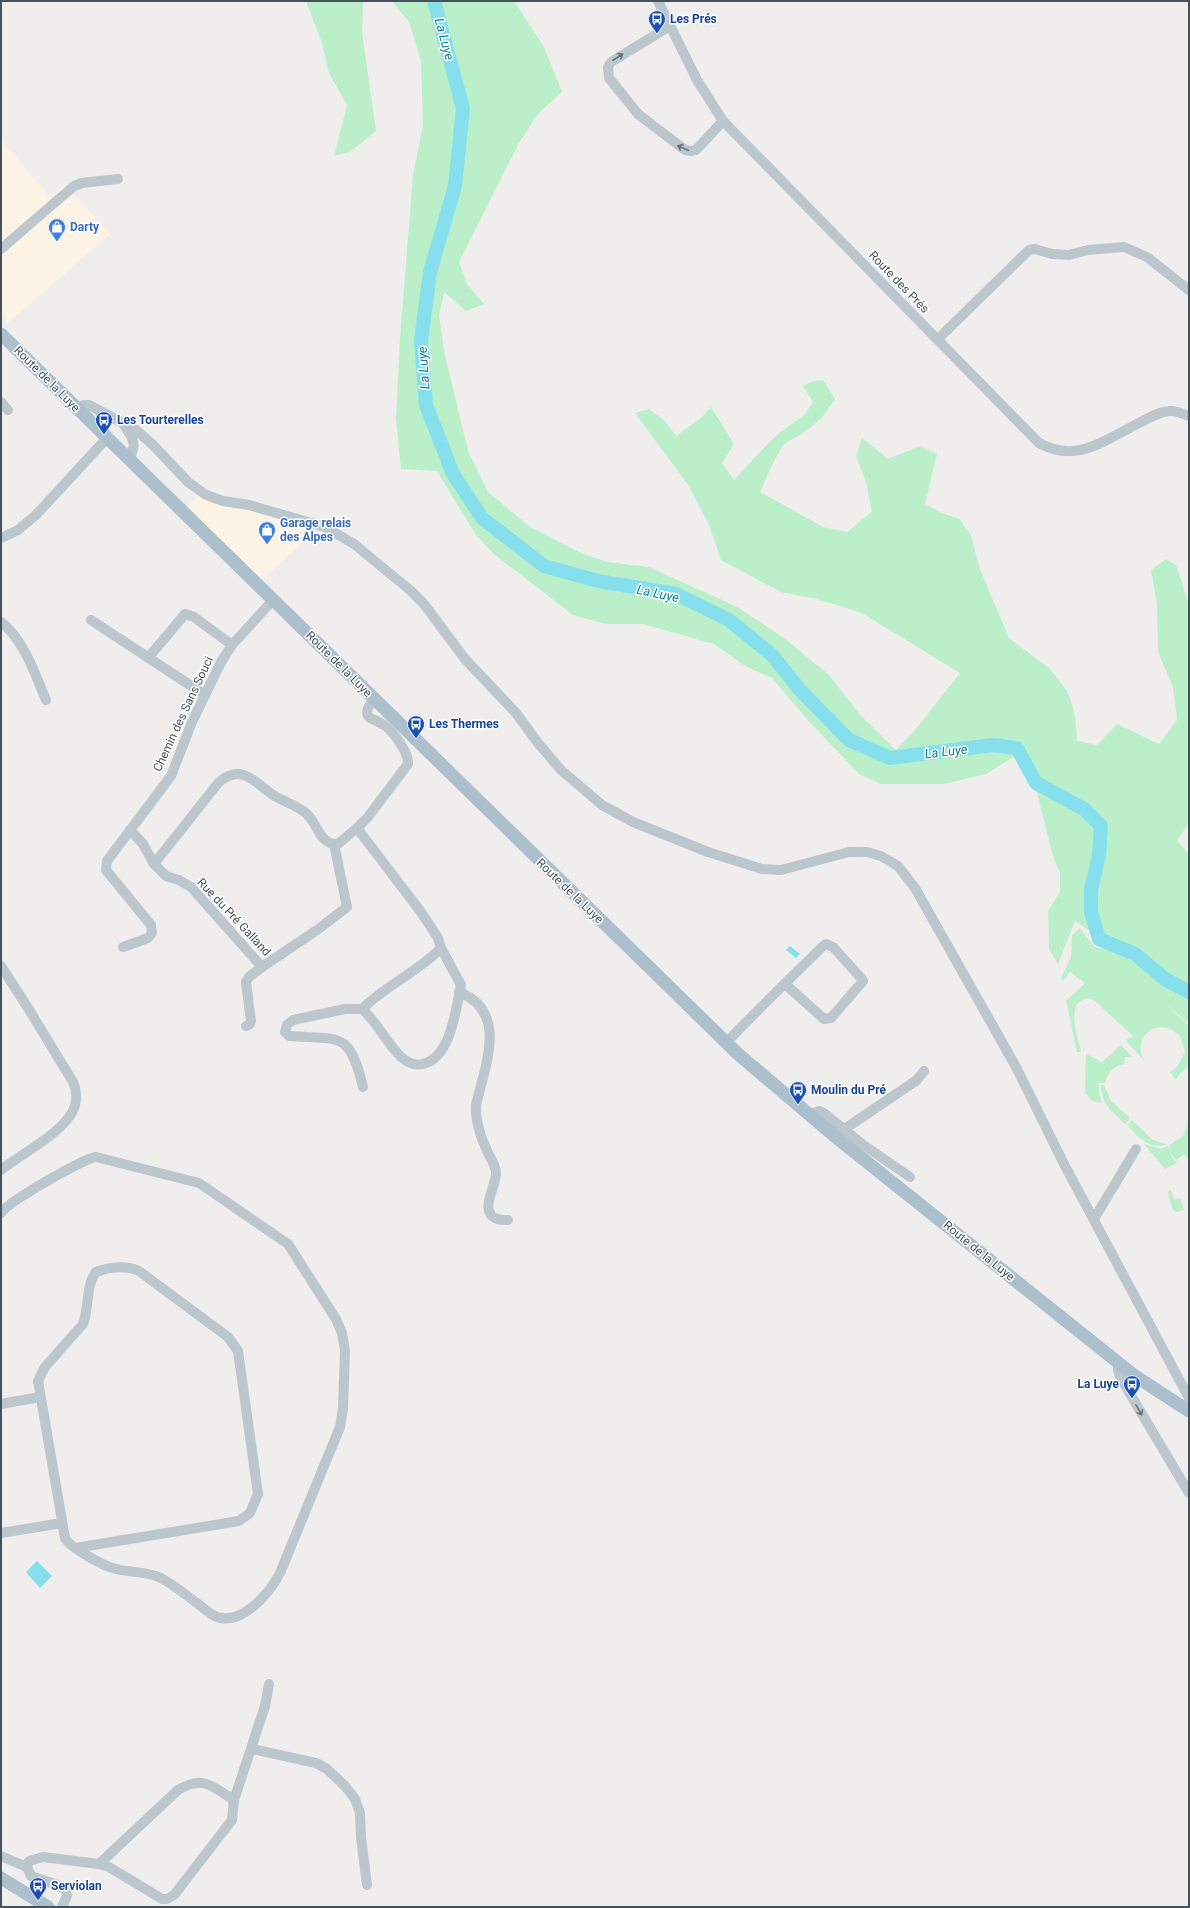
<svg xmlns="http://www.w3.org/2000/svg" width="1190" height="1908" font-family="Roboto,sans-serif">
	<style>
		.commercial { fill: #fcf3e5 }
		.green { fill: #baefca }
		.water { fill: #86dfed }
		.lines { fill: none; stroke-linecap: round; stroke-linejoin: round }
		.river { stroke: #86dfed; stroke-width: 14 }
		.minor { stroke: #bbc6cd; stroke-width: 10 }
		.major { stroke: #acbfcd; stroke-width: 13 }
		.oneway { stroke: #68757d }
		.labels { text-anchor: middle; stroke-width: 3; stroke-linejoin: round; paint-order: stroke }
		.transit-label { font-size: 12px; font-weight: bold; fill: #164399; stroke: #fff; text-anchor: start }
		.shop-label { font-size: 12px; font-weight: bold; fill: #366cbe; stroke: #fff; text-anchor: start }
		.street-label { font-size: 12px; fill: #45525b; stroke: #fff }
		.water-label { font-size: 13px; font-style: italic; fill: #0b8092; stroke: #fff }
	</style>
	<rect width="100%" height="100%" fill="#f0eded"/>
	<!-- commercial -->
	<g class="commercial">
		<path d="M1 140 51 198 65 184 110 234 6 325 1 307Z"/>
		<path d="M198 496 281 517 311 535 262 580 187 507Z"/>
	</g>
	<!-- green -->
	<g class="green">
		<path d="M306 1H363L362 32 376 131 351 151 334 156 347 105 329 73 322 43Z"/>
		<path d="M392 1H514L544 47 562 92 538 114 519 143 459 262 467 284 484 304 466 311 444 292 439 316 444 351 468 451 488 492 530 527 583 554 607 562 649 567 737 607 784 638 828 674 861 716 896 750 916 729 960 673 860 612 813 598 781 592 721 560 709 525 689 486 635 413 649 409 665 421 676 436 702 417 711 407 734 444 722 463 734 480 772 439 805 414 813 402 803 386 813 381 823 380 835 399 821 419 803 433 784 444 775 459 760 492 823 527 847 532 872 512 866 482 856 456 862 438 888 459 920 446 937 454 925 504 942 513 959 519 971 535 979 567 1009 638 1049 668 1068 692 1075 715 1077 741 1097 745 1117 724 1159 744 1177 720 1173 687 1158 652 1157 603 1151 570 1166 559 1176 565 1189 604V823L1177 841 1189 854V1024L1166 1004 1189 1026V1066L1180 1073 1176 1080 1170 1072 1177 1067 1185 1052 1180 1036C1176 1033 1172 1029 1167 1028 1147 1023 1134 1045 1144 1060L1126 1041 1129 1037 1131 1038 1133 1036 1094 1000C1062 993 1078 1036 1081 1052H1077L1066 1001 1085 983 1070 972 1063 981 1061 978 1071 957 1072 935 1080 928C1092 943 1093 952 1114 947L1075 921 1058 964 1049 949 1048 911 1060 892V872L1054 860 1026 749 986 774 944 784H881L859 774 806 718 772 678 745 666 714 644 643 624H605L573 615 495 555 476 535 437 471 401 469 396 419 400 338 413 175 423 125 421 61 409 22Z"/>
		<path d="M1121 1045 1132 1057H1125L1124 1064C1114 1066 1107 1073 1105 1083H1099V1094L1102 1103 1092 1101 1085 1093 1086 1054 1098 1060 1101 1063Z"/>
		<path d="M1101 1085H1104L1111 1101 1130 1118 1125 1124C1113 1112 1100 1103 1101 1085Z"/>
		<path d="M1132 1120 1152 1139 1167 1145C1150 1150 1138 1137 1127 1125Z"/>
		<path d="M1189 1122V1159L1184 1155 1181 1156 1177 1160 1171 1155 1169 1145 1183 1136Z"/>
		<path d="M1144 1144 1161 1149 1168 1146 1171 1156 1177 1163 1165 1169Z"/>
		<path d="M1171 1190 1174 1200 1180 1198 1184 1210 1176 1212 1172 1209 1168 1192Z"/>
	</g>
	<!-- water -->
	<g class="water">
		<path d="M790 946 800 954 796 958 786 950Z"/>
		<path d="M37 1561 52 1576 40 1588 26 1572Z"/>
	</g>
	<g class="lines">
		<!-- river -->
		<path class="river" d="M434 1 463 108 455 186 430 272 421 341 426 405 453 474 482 518 544 566 598 581 676 594 729 620 773 656 800 690 849 740 890 758 993 745 1017 748 1036 783 1084 809 1101 826 1099 855 1091 890V912L1099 939 1135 954 1165 979 1189 992"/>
		<!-- minor -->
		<g class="minor">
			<path d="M658 1 697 80 723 121 1039 443C1077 464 1105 440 1139 423 1149 418 1160 411 1171 411 1177 411 1183 414 1189 416"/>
			<path d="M670 26 611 62 608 67 609 78 638 114 685 150 691 151 696 150 723 121"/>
			<path d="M1 249 74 186 82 183 118 179"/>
			<path d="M938 339 1029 250 1035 249 1052 254 1069 255 1088 250 1124 247 1147 257 1189 290"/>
			<path d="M1 402 8 410"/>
			<path d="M76 408 84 405H89L136 430 153 445 188 482 206 495 223 501 249 505 325 527 354 544 410 590 424 604 465 659 516 713 538 743 561 770 602 805 633 822 708 852 762 869 781 870 849 852H867L881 856 898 866 915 888 1016 1067 1065 1166 1189 1398"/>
			<path d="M124 425C132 437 139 446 128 458"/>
			<path d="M1 538 18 530 36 515 107 438"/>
			<path d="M91 620 205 695"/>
			<path d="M1 622C24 640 35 674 46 700"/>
			<path d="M148 658 185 614 194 617 232 645"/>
			<path d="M357 828 421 912 438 938 441 948 461 985C456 1008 451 1058 423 1064 415 1066 407 1062 401 1057 386 1042 377 1022 362 1009H345L293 1020 287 1025 285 1032 289 1036C339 1040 349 1029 363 1087"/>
			<path d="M130 830 143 844 154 864"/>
			<path d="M334 844 347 907 317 930 262 967 191 887 179 880 166 876 154 864 219 782C225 777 231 774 238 774 252 775 264 790 275 796 285 802 298 806 307 814 318 825 320 845 338 844L357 828 368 817 408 764C409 753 394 732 384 725 372 717 358 719 374 699"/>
			<path d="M123 947 148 938 152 933 151 925 106 870 107 861 171 776 192 722 221 662 232 645 273 600"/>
			<path d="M1 966 28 1008 73 1082C78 1093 77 1108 69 1117 56 1136 20 1155 1 1170"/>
			<path d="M459 992C509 1012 485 1065 476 1105 475 1122 481 1137 488 1153 491 1159 496 1166 496 1173 496 1186 483 1204 491 1215 495 1220 502 1220 508 1220"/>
			<path d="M362 1009C386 985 418 972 441 948"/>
			<path d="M246 1026 250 1024 251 1021 246 982 249 977 262 967"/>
			<path d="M726 1043C757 1010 790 979 822 947L826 944 833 947 862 979 863 981 831 1018 824 1019 785 984"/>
			<path d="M810 1114 820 1111 825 1114 862 1144 910 1177"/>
			<path d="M843 1130 917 1080 924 1071"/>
			<path d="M1 1213C9 1201 81 1160 96 1157L199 1183 288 1244 336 1319 342 1333 345 1351 343 1408 340 1427 280 1573C269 1594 238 1631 211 1614 195 1602 179 1588 161 1578 147 1571 131 1573 116 1569 105 1567 69 1547 65 1538L38 1381 45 1367 83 1324C89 1310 86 1284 96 1272 109 1267 126 1265 139 1271L228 1337 238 1351 258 1494 250 1513 239 1521 75 1548"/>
			<path d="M1094 1219 1136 1149"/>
			<path d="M1118 1362V1370L1120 1377 1189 1493"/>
			<path d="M1 1404 40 1397"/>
			<path d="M1 1533 62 1523"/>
			<path d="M252 1749 316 1763 327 1769 345 1786 355 1799 360 1813 361 1837 367 1885"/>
			<path d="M1 1856 27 1867"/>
			<path d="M99 1864 109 1867 162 1899H167L174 1895 232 1820 234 1800"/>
			<path d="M62 1907 67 1896 66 1890 55 1884 31 1876 27 1867 29 1861 43 1857 99 1864 178 1790C204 1775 211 1786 234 1800L265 1706 269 1684"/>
		</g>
		<!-- major -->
		<g class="major">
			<path d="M1 334 738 1054 838 1139 1135 1376 1189 1411"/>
			<path d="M1 1878 48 1907"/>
		</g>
	</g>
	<!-- one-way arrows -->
	<defs><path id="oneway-shaft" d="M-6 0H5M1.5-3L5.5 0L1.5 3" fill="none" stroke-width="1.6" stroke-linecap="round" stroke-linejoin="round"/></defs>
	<g class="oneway">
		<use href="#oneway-shaft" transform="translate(618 57) rotate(-33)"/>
		<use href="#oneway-shaft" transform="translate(683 148) rotate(-155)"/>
		<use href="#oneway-shaft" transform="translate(1139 1410) rotate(60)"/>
	</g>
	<!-- icons -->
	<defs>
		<g id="bus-pin" transform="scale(0.9)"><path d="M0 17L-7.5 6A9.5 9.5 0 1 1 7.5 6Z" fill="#1a4fb4" stroke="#fff"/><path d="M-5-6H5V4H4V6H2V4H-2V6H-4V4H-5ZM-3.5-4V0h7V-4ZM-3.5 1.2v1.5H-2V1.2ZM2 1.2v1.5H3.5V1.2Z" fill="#fff"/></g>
		<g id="shop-pin" transform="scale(0.9)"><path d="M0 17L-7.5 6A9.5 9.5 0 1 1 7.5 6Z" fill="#3f7fe0" stroke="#fff"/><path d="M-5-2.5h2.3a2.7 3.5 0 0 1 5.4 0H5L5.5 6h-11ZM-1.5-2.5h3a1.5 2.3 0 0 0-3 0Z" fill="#fff"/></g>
	</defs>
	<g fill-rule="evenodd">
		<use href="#bus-pin" x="657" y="19"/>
		<use href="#shop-pin" x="57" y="227"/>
		<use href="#bus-pin" x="104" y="420"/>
		<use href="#shop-pin" x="267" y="530"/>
		<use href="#bus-pin" x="416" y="724"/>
		<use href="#bus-pin" x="798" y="1090"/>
		<use href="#bus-pin" x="1132" y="1384"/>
		<use href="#bus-pin" x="38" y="1886"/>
	</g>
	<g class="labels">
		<!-- transit labels -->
		<g class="transit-label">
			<text x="670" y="23">Les Prés</text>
			<text x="117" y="424">Les Tourterelles</text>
			<text x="429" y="728">Les Thermes</text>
			<text x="811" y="1094">Moulin du Pré</text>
			<text x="1119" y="1388" text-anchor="end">La Luye</text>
			<text x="51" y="1890">Serviolan</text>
		</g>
		<!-- shop labels -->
		<g class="shop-label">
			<text x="70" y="231">Darty</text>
			<text x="280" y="527">Garage relais<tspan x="280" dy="14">des Alpes</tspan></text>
		</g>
		<!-- street labels -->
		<g class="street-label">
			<text transform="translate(899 282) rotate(46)" y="4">Route des Prés</text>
			<text transform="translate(47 379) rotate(45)" y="4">Route de la Luye</text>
			<text transform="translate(339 664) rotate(45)" y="4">Route de la Luye</text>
			<text transform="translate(183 714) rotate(-65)" y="4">Chemin des Sans Souci</text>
			<text transform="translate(570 891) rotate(44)" y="4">Route de la Luye</text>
			<text transform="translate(234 917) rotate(47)" y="4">Rue du Pré Galland</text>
			<text transform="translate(979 1251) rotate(39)" y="4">Route de la Luye</text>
		</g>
		<!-- water labels -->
		<g class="water-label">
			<text transform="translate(445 39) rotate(75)" y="5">La Luye</text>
			<text transform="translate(423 368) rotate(-94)" y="5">La Luye</text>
			<text transform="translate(658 593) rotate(12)" y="5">La Luye</text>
			<text transform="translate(946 751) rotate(-7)" y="5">La Luye</text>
		</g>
	</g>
	<!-- border -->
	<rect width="1190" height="1908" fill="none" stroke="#45525b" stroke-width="4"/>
</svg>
